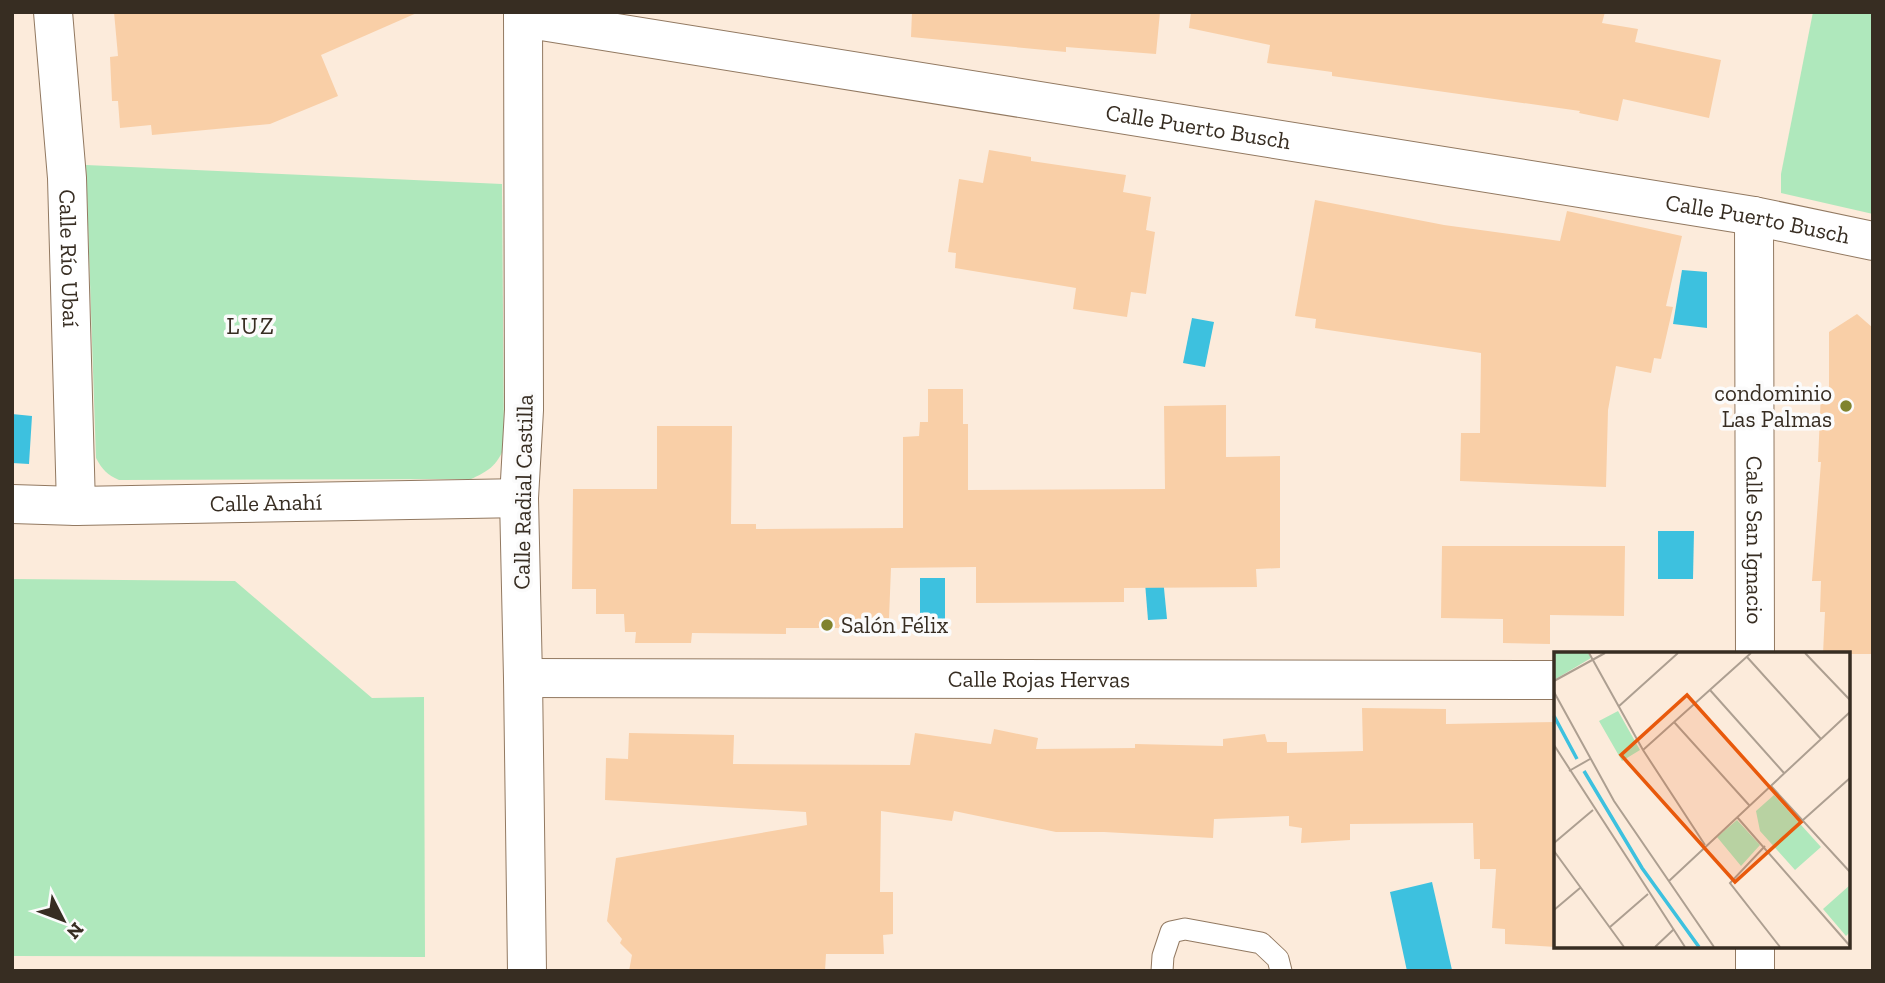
<svg xmlns="http://www.w3.org/2000/svg" width="1885" height="983" font-family="'Zilla Slab',serif">
	<style>
		.green { fill: #afe8bc }
		.water { fill: #3dc1df }
		.building { fill: #f9cfa7 }
		.lines { fill: none; stroke-linecap: round; stroke-linejoin: round }
		.lane-casing { stroke: #927961; stroke-width: 23 }
		.street-casing { stroke: #927961; stroke-width: 40 }
		.secondary-casing { stroke: #927961; stroke-width: 40 }
		.lane { stroke: #fff; stroke-width: 21 }
		.street { stroke: #fff; stroke-width: 38 }
		.secondary { stroke: #fff; stroke-width: 38 }
		.poi-dot { fill: #80832d; stroke: #fbfbfb; stroke-width: 2.5 }
		.labels { text-anchor: middle; stroke-width: 7; stroke-linejoin: round; paint-order: stroke }
		.street-label { font-size: 23px; fill: #372d22; stroke: #fbfbfb }
		.poi-label { font-size: 23px; fill: #372d22; stroke: #fbfbfb; text-anchor: end }
		.neighbourhood-label { font-size: 24px; letter-spacing: 2px; fill: #372d22; stroke: #fbfbfb }
		.inset-river { fill: none; stroke: #3dc1df; stroke-width: 3.5 }
		.inset-road { fill: none; stroke: #ad9f91; stroke-width: 2 }
		.view { fill: #e8590c; fill-opacity: 0.15; stroke: #e8590c; stroke-width: 3.5 }
		.inset-edge { fill: none; stroke: #372d22; stroke-width: 3.5 }
	</style>
	<rect width="100%" height="100%" fill="#fcebdb"/>
	<!-- green -->
	<g class="green">
		<path d="M1813 12H1873V214L1781 193V174Z"/>
		<path d="M86 165 502 184 504 447C498 465 487 472 471 479L119 480C107 475 102 469 96 458Z"/>
		<path d="M12 579 235 581 372 698 424 697 425 957 12 956Z"/>
	</g>
	<!-- water -->
	<g class="water">
		<path d="M1682 270 1707 272V328L1673 324Z"/>
		<path d="M1192 318 1214 322 1205 367 1183 363Z"/>
		<path d="M12 414 32 416 29 464 12 463Z"/>
		<path d="M1658 531H1694L1693 579H1658Z"/>
		<path d="M1162 568 1167 619 1148 620 1144 570Z"/>
		<rect x="920" y="578" width="25" height="43"/>
		<path d="M1432 882 1452 970 1407 971 1390 892Z"/>
	</g>
	<!-- building -->
	<g class="building">
		<path d="M114 12H419L321 55 338 96 270 124 152 135 151 125 120 128 118 101H112L110 57 118 56Z"/>
		<path d="M912 12H1160L1156 54 1066 47V52L911 37Z"/>
		<path d="M1191 12H1605L1602 23 1638 29 1635 42 1721 60 1709 118 1623 99 1618 121 1579 113 1580 111 1332 76V72L1267 63 1270 45 1189 28Z"/>
		<path d="M989 150 1031 157V161L1126 175 1123 192 1151 197 1146 230 1155 232 1146 294 1131 292 1127 317 1073 309 1076 288 955 268 956 253 948 252 959 179 983 183Z"/>
		<path d="M1315 200 1444 225 1560 241 1567 211 1682 236 1666 306 1673 307 1661 359 1654 358 1651 373 1616 366 1608 410 1606 487 1460 481 1461 433H1480L1481 353 1315 328 1316 319 1295 316Z"/>
		<path d="M1857 314 1873 328V654H1823L1825 612H1820L1821 581H1812L1821 462H1818L1821 391 1829 390V332Z"/>
		<path d="M928 389H963V424H968V490L1165 489 1164 406 1226 405V457L1280 456V568L1256 569 1257 587 1124 588V602L976 603V567L891 568 889 618H869V628H786V634L692 633 691 643H635L636 632H625L624 614H596V589H572L573 489H657V426H732L731 524H756V529L903 528V437L919 436 920 422H928Z"/>
		<path d="M1442 546H1625L1624 616 1550 615V644L1503 643V619L1441 618Z"/>
		<path d="M1362 708 1446 709V724L1556 722V947L1505 944V929L1492 928 1496 869H1480V859H1474L1473 823 1350 824V840L1301 843 1302 828 1289 826V816L1214 819 1213 838 1104 832H1056L954 811 952 821 881 811 880 892H893V934L883 935 884 954H826L825 971H629L632 955 620 943 622 939 607 921 616 858 807 825 806 812 605 800 606 758 628 759 629 733 734 735 733 764 910 765 915 733 991 744 994 729 1038 738 1036 749 1135 748V744L1223 746V739L1265 734 1267 742H1287V753L1363 751Z"/>
	</g>
	<g class="lines">
		<!-- lane casing -->
		<g class="lane-casing">
			<path id="lane" d="M1162 971 1163 956 1171 932 1185 929 1261 943 1278 959 1281 971"/>
		</g>
		<!-- street casing -->
		<g class="street-casing">
			<g id="street">
				<path id="s1" d="M53 12 67 178 76 506"/>
				<path id="s2" d="M523 18 1754 216 1873 241"/>
				<path id="s3" d="M1754 216 1755 654"/>
				<path id="s4" d="M12 504 76 506 519 498"/>
				<path id="s5" d="M523 678 1556 680"/>
				<path d="M1755 971V946"/>
			</g>
		</g>
		<!-- secondary casing -->
		<g class="secondary-casing">
			<path id="secondary" d="M523 12 524 410 519 498 523 678 527 971"/>
		</g>
		<!-- lane -->
		<use href="#lane" class="lane"/>
		<!-- street -->
		<use href="#street" class="street"/>
		<!-- secondary -->
		<use href="#secondary" class="secondary"/>
	</g>
	<!-- markers -->
	<g class="poi-dot">
		<circle cx="1846" cy="406" r="7"/>
		<circle cx="827" cy="625" r="7"/>
	</g>
	<g class="labels">
		<!-- street labels -->
		<g class="street-label">
			<text dy="8" stroke="none"><textPath href="#s2" startOffset="684">Calle Puerto Busch</textPath></text>
			<text dy="8" stroke="none"><textPath href="#s2" startOffset="1251">Calle Puerto Busch</textPath></text>
			<text dy="8" stroke="none"><textPath href="#s1" startOffset="247">Calle Río Ubaí</textPath></text>
			<text transform="translate(523 492) rotate(-89)" y="8">Calle Radial Castilla</text>
			<text dy="8" stroke="none"><textPath href="#s4" startOffset="254">Calle Anahí</textPath></text>
			<text dy="8" stroke="none"><textPath href="#s3" startOffset="324">Calle San Ignacio</textPath></text>
			<text dy="8" stroke="none"><textPath href="#s5" startOffset="516">Calle Rojas Hervas</textPath></text>
		</g>
		<!-- poi labels -->
		<g class="poi-label">
			<text x="1832" y="401">condominio<tspan x="1832" dy="26">Las Palmas</tspan></text>
			<text x="841" y="633" text-anchor="start">Salón Félix</text>
		</g>
		<!-- neighbourhood labels -->
		<g class="neighbourhood-label">
			<text x="251" y="334">LUZ</text>
		</g>
	</g>
	<!-- overview -->
	<g transform="translate(1554 652)">
		<rect width="296" height="296" fill="#fcebdb"/>
		<path d="M0 1H34L37 6 0 28ZM64 59 86 98 68 109 45 69ZM220 143 267 195 241 218 206 179 202 159ZM183 168 206 193 187 214 163 185ZM296 233V280L292 284 269 257Z" fill="#afe8bc"/>
		<path class="inset-river" d="M0 64 23 107M30 119 88 216 145 295"/>
		<path class="inset-road" d="M35 1 89 98 151 193M251 1 296 48M193 5 267 87M0 29 51 1M156 38 230 121M0 40 60 149 160 295M64 55 124 1M120 70 195 153M0 93 131 295M89 98 197 1M15 119 36 107M217 134 296 220M183 165 296 294M249 168 296 126M0 191 39 158M211 194 176 231 226 295M0 199 70 295M115 229 296 60M0 258 26 236M56 275 94 242M101 295 119 278"/>
		<path class="view" d="M133 43 247 170 181 230 67 103Z"/>
		<rect width="296" height="296" class="inset-edge"/>
	</g>
	<!-- border -->
	<rect width="1885" height="983" fill="none" stroke="#372d22" stroke-width="28"/>
	<!-- north arrow -->
	<g transform="translate(63 920) rotate(132)" stroke="#fbfbfb" stroke-width="5" paint-order="stroke">
	<path d="M0-5L12 26L0 18L-12 26Z" fill="#372d22"/>
	<text y="-10" font-size="19" font-weight="bold" text-anchor="middle" fill="#372d22">N</text>
	</g>
</svg>
